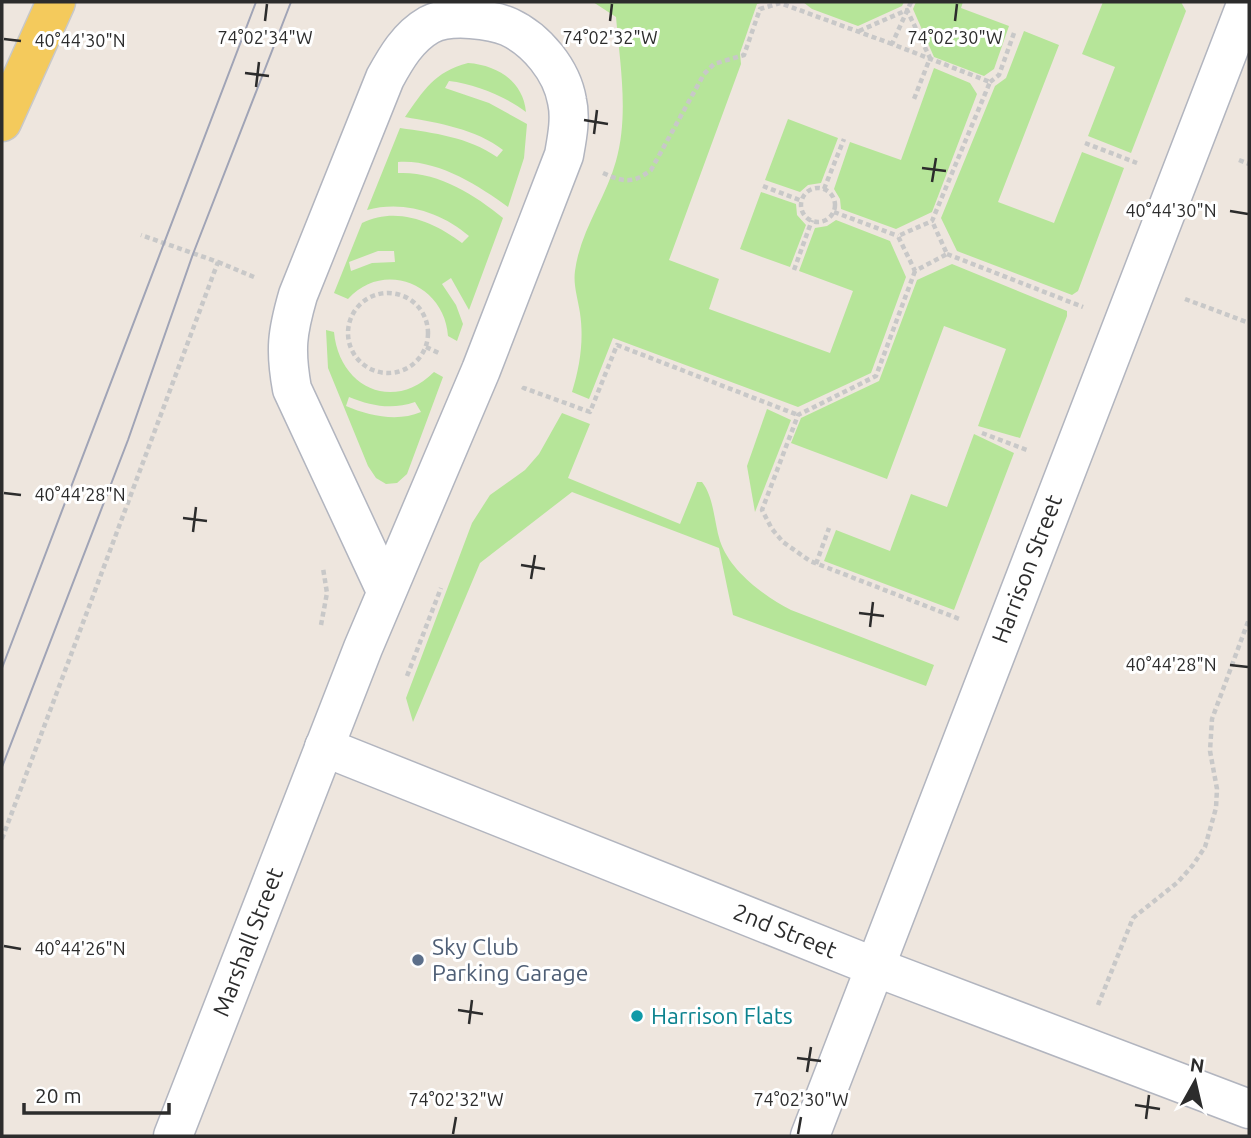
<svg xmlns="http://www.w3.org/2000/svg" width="1251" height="1138" font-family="Ubuntu,sans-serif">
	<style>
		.green { fill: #b6e599; fill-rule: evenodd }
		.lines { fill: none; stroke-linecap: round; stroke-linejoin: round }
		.minor-casing { stroke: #b2b5bf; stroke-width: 41 }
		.major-casing { stroke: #c8c8c8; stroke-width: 41 }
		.path { stroke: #c8c8c8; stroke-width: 4.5; stroke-dasharray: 5 3.5; stroke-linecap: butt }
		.minor { stroke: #fff; stroke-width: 38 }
		.major { stroke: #f4ca5c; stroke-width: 38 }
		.tram { stroke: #a0a4b6; stroke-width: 2 }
		.ticks { fill: none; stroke: #2c2c2c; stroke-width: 2.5 }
		.service-dot { fill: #5c6f8a; stroke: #fff; stroke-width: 2.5 }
		.culture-dot { fill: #0f9aa8; stroke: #fff; stroke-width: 2.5 }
		.labels { text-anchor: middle; stroke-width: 6; stroke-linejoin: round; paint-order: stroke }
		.street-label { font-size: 23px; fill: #2c2c2c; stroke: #fff }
		.service-label { font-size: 23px; fill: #4e5e75; stroke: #fff; text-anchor: start }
		.culture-label { font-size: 23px; fill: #0d838f; stroke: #fff; text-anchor: start }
		.ticks-label { font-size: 18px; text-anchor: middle; fill: #2c2c2c; stroke: #fff; stroke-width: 6; stroke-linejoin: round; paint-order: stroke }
	</style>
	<rect width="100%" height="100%" fill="#eee6de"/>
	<!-- green -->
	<g class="green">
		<path d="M593 2H764L757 4 740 53 741 64 669 260 719 279 709 309 830 353 853 291 799 271 815 228 827 226 836 220 890 241 906 277 871 373 798 407 613 338 589 399 572 392C580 366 584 340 580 313 578 299 573 285 575 271 580 231 606 198 616 161 629 115 620 64 616 17Z"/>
		<path d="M803 2H904L902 6 858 26 812 9Z"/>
		<path d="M916 2H963L961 8 1009 26 994 69 984 76 934 57 913 9Z"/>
		<path d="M1103 2H1181L1186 11 1131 153 1088 136 1115 67 1082 54Z"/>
		<path d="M1024 31 1059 45 998 202 1054 223 1082 152 1124 168 1078 291 1072 295 957 251 941 218 995 86 1006 78Z"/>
		<path d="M468 63C497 65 523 81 526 112 505 96 475 84 449 81L445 88 489 103 527 124 524 158 508 207C478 185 437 159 398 162V173C437 171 474 194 503 218L469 310 451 278 442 284 456 305 463 324 457 341 448 336C445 285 384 259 348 299L334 293 362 223C397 206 434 222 462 243L469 236C441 212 403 200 367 210L400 128C434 133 468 137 497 157L503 150C476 129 439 123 405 117 424 90 434 72 468 63ZM378 251H394L395 262 372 263 351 271 349 262Z"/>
		<path d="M934 68 970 83 977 94 932 212 896 229 841 209 840 199 834 189 850 142 901 160Z"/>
		<path d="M788 119 838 138 821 183 808 185 800 192 765 180Z"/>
		<path d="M761 192 796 204 797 215 806 225 790 267 740 249Z"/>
		<path d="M952 264 1067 311V316L1020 438 978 426 1006 349 944 326 887 479 791 443 801 418 879 381 917 280Z"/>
		<path d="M326 330 334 332C339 387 393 413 434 372L443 377 407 474 397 483 386 484 376 478 368 466 328 368ZM349 397C371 406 392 410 415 402L421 412C398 422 369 416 346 406Z"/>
		<path d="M767 409 791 420 755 512 747 466Z"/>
		<path d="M562 413 590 424 568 478 680 524 696 485 697 482H702C714 497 714 522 720 541 730 571 764 596 791 610L934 665 926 686 733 615 719 548 572 492 480 563 413 722 406 698 472 523 490 495 525 470 539 454Z"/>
		<path d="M974 434 1014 453 954 610 824 561 836 530 890 551 911 494 947 507Z"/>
	</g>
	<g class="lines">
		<!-- minor casing -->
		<g class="minor-casing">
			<g id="minor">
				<path d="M324 747 875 967 1249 1109"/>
				<path d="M173 1136 363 648 481 370 564 155C567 138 571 118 567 101 562 71 537 40 509 27 498 22 483 20 471 19 457 18 442 18 429 25 408 37 396 58 385 78L298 295C287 333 285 350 292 389L386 591"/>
				<path d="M810 1136 1247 2"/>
			</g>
		</g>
		<!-- major casing -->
		<g class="major-casing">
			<path id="major" d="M2 122 56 2"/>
		</g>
		<!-- path -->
		<g class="path">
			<path d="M911 2 892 44 990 82 932 221 898 236 915 271 947 254 932 221"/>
			<path d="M859 31 907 10 930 58 914 99"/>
			<path d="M990 82 999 75 1014 33"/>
			<path d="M1085 143 1137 163"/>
			<path d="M1239 160 1249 164"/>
			<path d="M603 173C623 182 633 184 651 170L704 74 714 64 744 55 760 9 780 3 892 44"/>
			<path d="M763 186 802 201"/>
			<circle cx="818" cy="205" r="17"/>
			<path d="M824 189 844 139"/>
			<path d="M834 212 898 236"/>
			<path d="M947 254 1083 307"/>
			<path d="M218 262 254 277V279"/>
			<path d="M794 270 812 220"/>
			<path d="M915 271 876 376 798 415 762 510 772 529 783 542 810 561 962 620"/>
			<circle cx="388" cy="333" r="40"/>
			<path d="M1185 299 1249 323"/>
			<path d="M426 347 441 354"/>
			<path d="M523 390 524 388 590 412 617 345 798 415"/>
			<path d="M982 433 1027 450"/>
			<path d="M816 564 829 528"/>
			<path d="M321 625 327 593 323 568"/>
			<path d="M407 676 441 588"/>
			<path d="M2 839 218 262 141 235"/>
			<path d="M1098 1005 1133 918 1178 882 1193 865 1205 847 1216 808 1217 789 1210 751 1212 719 1249 619"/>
		</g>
		<!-- minor -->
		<use href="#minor" class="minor"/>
		<!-- major -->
		<use href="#major" class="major"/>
		<!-- tram -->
		<g class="tram">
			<path d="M2 668 256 2"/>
			<path d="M2 767 128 440 193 254 291 2"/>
		</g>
	</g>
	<!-- ticks -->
	<path class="ticks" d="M265 21 267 4M610 21 612 4M955 21 957 4M4 39 21 41M245 73 269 76M256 87 259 62M584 120 608 124M594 134 597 110M922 168 946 171M932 182 936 158M1230 211 1248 214M4 493 21 495M183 518 207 521M193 532 196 507M521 565 545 569M531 579 535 555M859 613 884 616M870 627 873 602M1230 665 1248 667M4 946 21 949M458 1010 483 1014M469 1024 472 1000M797 1058 821 1061M807 1072 811 1047M1135 1105 1160 1109M1146 1119 1149 1095M453 1134 456 1117M798 1134 801 1117"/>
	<!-- markers -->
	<circle class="service-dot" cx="418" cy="960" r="7"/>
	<circle class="culture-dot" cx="637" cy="1016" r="7"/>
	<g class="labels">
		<!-- street labels -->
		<g class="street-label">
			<text transform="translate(1027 569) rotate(-69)" y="8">Harrison Street</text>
			<text transform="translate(785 931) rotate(22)" y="8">2nd Street</text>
			<text transform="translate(248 942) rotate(-69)" y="8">Marshall Street</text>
		</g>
		<!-- service labels -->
		<g class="service-label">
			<text x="432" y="955">Sky Club<tspan x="432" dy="26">Parking Garage</tspan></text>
		</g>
		<!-- culture labels -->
		<g class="culture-label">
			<text x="651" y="1024">Harrison Flats</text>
		</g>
	</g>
	<g class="ticks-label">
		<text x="265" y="44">74°02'34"W</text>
		<text x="610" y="44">74°02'32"W</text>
		<text x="955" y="44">74°02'30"W</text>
		<text x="80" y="47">40°44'30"N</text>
		<text x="1171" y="217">40°44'30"N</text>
		<text x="80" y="501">40°44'28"N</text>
		<text x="1171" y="671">40°44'28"N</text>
		<text x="80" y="955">40°44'26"N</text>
		<text x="456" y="1106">74°02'32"W</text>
		<text x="801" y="1106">74°02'30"W</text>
	</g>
	<!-- border -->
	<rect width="1251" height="1138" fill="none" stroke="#2c2c2c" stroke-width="7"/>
	<!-- north arrow -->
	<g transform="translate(1195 1082) rotate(8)" stroke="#ffffff" stroke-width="5" paint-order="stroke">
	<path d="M0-5L12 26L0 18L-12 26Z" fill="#2c2c2c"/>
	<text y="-10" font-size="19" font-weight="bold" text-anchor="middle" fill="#2c2c2c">N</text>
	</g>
	<!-- scale -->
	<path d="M24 1103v10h145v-10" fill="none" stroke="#2c2c2c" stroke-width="3.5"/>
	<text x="35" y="1103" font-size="21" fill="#2c2c2c" stroke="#ffffff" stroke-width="5" paint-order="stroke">20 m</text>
</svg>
